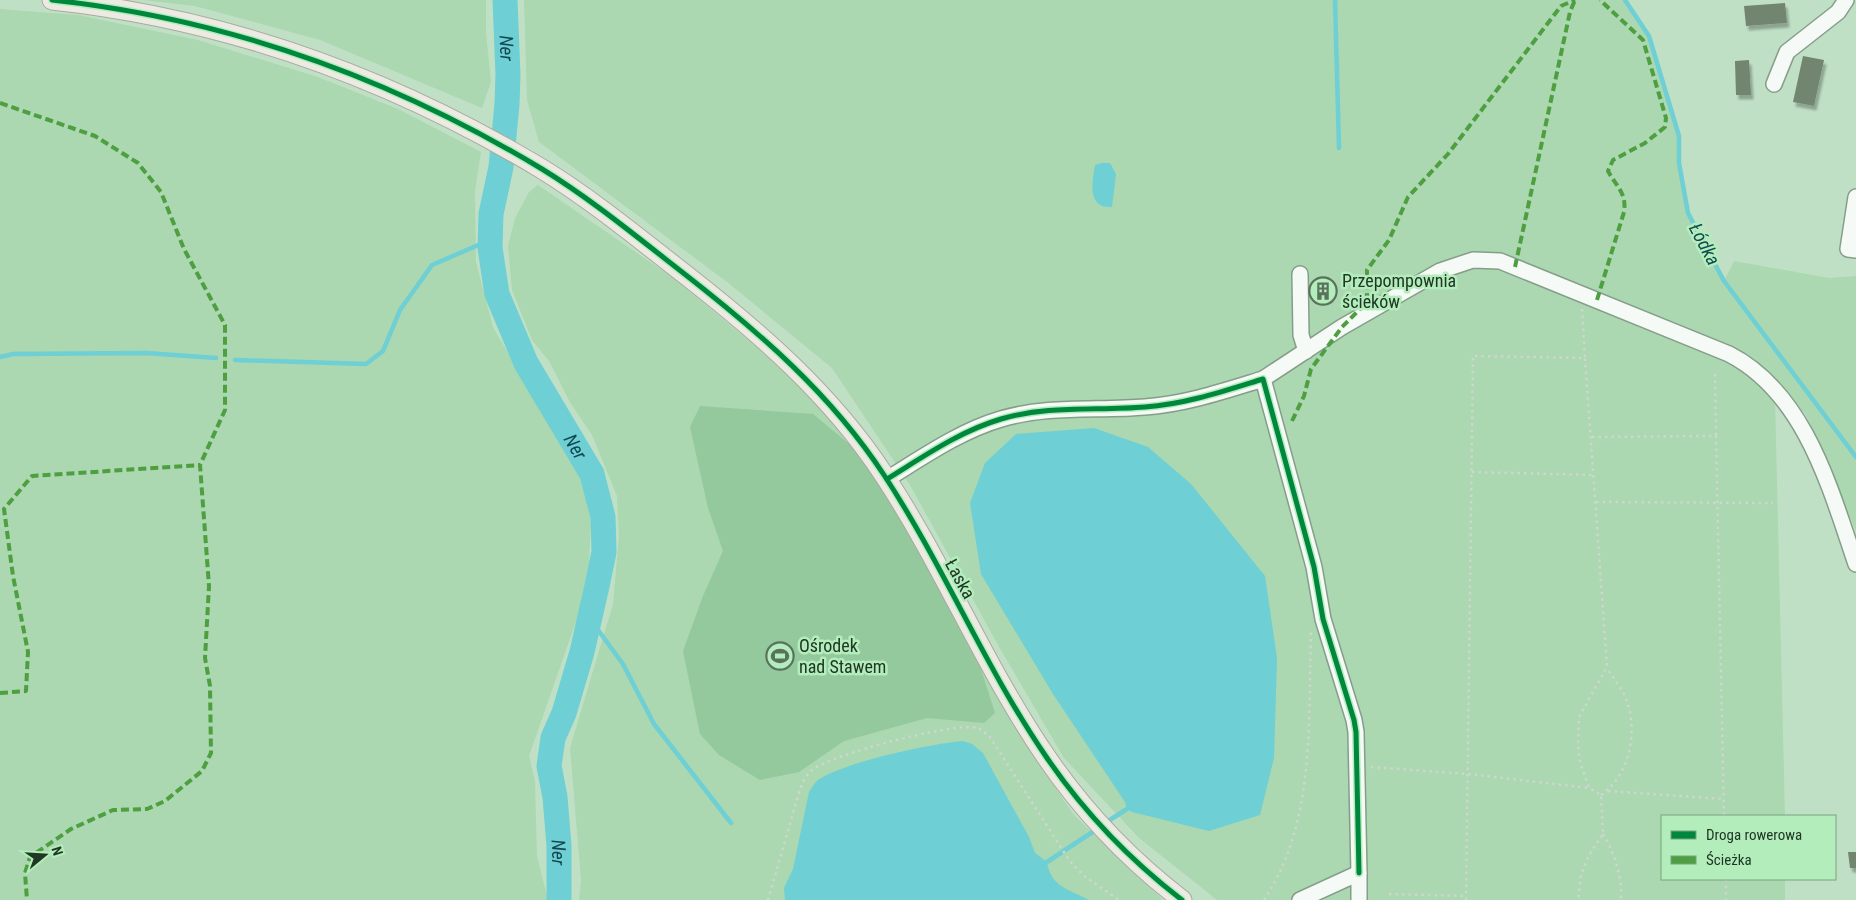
<svg xmlns="http://www.w3.org/2000/svg" width="1856" height="900" font-family="'Roboto Condensed',sans-serif">
	<style>
		.green { fill: #abd7b1 }
		.forest { fill: #93c99d }
		.water { fill: #6ecfd4 }
		.lines { fill: none; stroke-linecap: round; stroke-linejoin: round }
		.stream { stroke: #6ecfd4; stroke-width: 4.5 }
		.river { stroke: #6ecfd4; stroke-width: 25 }
		.building { fill: #72856e; filter: url(#shadow) }
		.minor-casing { stroke: #859e8a; stroke-width: 18 }
		.major-casing { stroke: #a8ab9c; stroke-width: 21 }
		.path { stroke: #cdd7ce; stroke-width: 2.5; stroke-dasharray: 2.5 4; stroke-linecap: butt }
		.minor { stroke: #f6faf6; stroke-width: 15 }
		.major { stroke: #edeae4; stroke-width: 19 }
		.quiet { stroke: #4d9f40; stroke-width: 4; stroke-dasharray: 8 4; stroke-linecap: butt }
		.cycleway-casing { stroke: #b3edbc; stroke-width: 8 }
		.cycleway { stroke: #00873e; stroke-width: 5 }
		.labels { text-anchor: middle; stroke-width: 5; stroke-linejoin: round; paint-order: stroke }
		.poi-label { font-size: 18px; fill: #203724; stroke: #b3edbc; text-anchor: start }
		.street-label { font-size: 18px; fill: #203724; stroke: #b3edbc }
		.water-label { font-size: 19px; font-style: italic; fill: #114850; stroke: #b3edbc }
	</style>
	<defs>
		<filter id="shadow"><feDropShadow dx="2.5" dy="4.5" stdDeviation="1" flood-color="#0004"/></filter>
	</defs>
	<rect width="100%" height="100%" fill="#c0e0c5"/>
	<!-- green -->
	<g class="green">
		<path d="M143 0H486V33L491 82 482 108 320 40 195 6Z"/>
		<path d="M524 0H1625L1649 36 1679 136V163L1688 213 1724 281 1734 261 1829 278 1856 276V531L1805 413 1775 399 1785 816H1662V879H1785V900H1217L1139 838 1064 758 998 645 910 485 832 368 727 282 539 142 527 100Z"/>
		<path d="M0 9 78 15 198 40 318 77 398 109 481 152 475 191 476 262 493 327 546 419 570 453 584 486 591 522 589 564 579 613 529 756 535 781 537 856 548 900H0Z"/>
		<path d="M538 185 672 277 765 354 810 398 860 453 973 644 1023 740 1074 815 1163 900H579L581 880 570 748 613 604 619 536 617 496 592 435 571 404 549 361 532 340 512 290 508 246 515 218 529 192Z"/>
	</g>
	<!-- forest -->
	<path class="forest" d="M700 406 813 414 860 453 920 550 973 644 995 713 984 723 927 718 844 741 799 772 760 780 719 755 700 734 683 651 703 596 723 551 708 508 690 427Z"/>
	<!-- water -->
	<g class="water">
		<path d="M1102 163H1110L1116 174 1112 207C1087 209 1092 182 1095 165Z"/>
		<path d="M1094 428 1148 447 1191 484 1265 576 1277 658 1274 758 1260 815 1209 831 1132 812 1127 809 1125 802 1053 694 981 574 970 503 985 463 1016 434Z"/>
		<path d="M963 741 972 744 983 753 1029 837 1035 853 1047 862C1051 887 1068 889 1089 900H785L784 888 793 869 809 792C812 788 814 783 818 780 845 762 929 744 963 741Z"/>
	</g>
	<g class="lines">
		<!-- stream -->
		<g class="stream">
			<path d="M1335 0 1339 148"/>
			<path d="M1625 0 1649 36 1679 136V163L1688 213 1724 281 1856 457"/>
			<path d="M0 357 13 354 146 353 216 358"/>
			<path d="M235 360 366 364 383 351 400 310 432 265 490 240"/>
			<path d="M590 619 623 664 654 724 731 823"/>
			<path d="M1105 823 1127 809"/>
			<path d="M1047 862 1097 829"/>
		</g>
		<!-- river -->
		<path class="river" id="s1" d="M505 0 508 75 507 104 501 167 491 214 490 248 497 294 526 363 592 474 603 517 604 552 597 586 582 652 564 713 553 738 549 766 555 797 559 846V900"/>
	</g>
	<!-- building -->
	<g class="building">
		<path d="M1785 3 1787 23 1746 26 1744 6Z"/>
		<path d="M1803 56 1824 60 1814 106 1793 102Z"/>
		<path d="M1749 60 1751 95H1736L1735 61Z"/>
		<path d="M1330 284V298H1317V285Z"/>
		<path d="M1848 852H1856V868H1850Z"/>
	</g>
	<g class="lines">
		<!-- minor casing -->
		<g class="minor-casing">
			<g id="minor">
				<path d="M1774 84 1787 52 1838 12 1846 0"/>
				<path d="M1856 197 1848 249 1856 250"/>
				<path d="M1300 274 1301 335 1306 351"/>
				<path d="M1263 379 1342 327 1440 271 1473 260 1500 261 1729 354C1805 393 1830 488 1856 564"/>
				<path d="M887 479C923 457 960 431 1001 419 1048 405 1097 411 1145 407 1186 404 1224 391 1263 379L1314 567 1323 619 1354 720 1356 732 1359 873"/>
				<path d="M1300 900 1359 873V900"/>
			</g>
		</g>
		<!-- major casing -->
		<g class="major-casing">
			<path id="major" d="M52 0C228 19 391 78 542 169 591 199 637 237 682 272 759 332 831 394 884 475 944 566 985 668 1047 758 1084 812 1130 860 1182 900"/>
		</g>
		<!-- path -->
		<g class="path">
			<path d="M1582 309 1585 358"/>
			<path d="M1715 374 1716 436"/>
			<path d="M1592 437 1716 436 1724 816"/>
			<path d="M1472 472 1594 475"/>
			<path d="M1596 502 1773 503"/>
			<path d="M1371 767 1468 774 1589 788"/>
			<path d="M1608 791 1724 799"/>
			<path d="M1601 795C1632 773 1639 727 1624 694 1619 685 1612 676 1607 668"/>
			<path d="M1603 834C1615 854 1622 876 1621 900"/>
			<path d="M1726 879V900"/>
			<path d="M1389 894 1466 896"/>
			<path d="M768 900 798 796C801 786 804 777 812 770 830 755 956 721 978 728 983 730 986 734 990 737L1069 860 1084 876 1119 900"/>
			<path d="M1264 900C1316 822 1308 721 1311 632"/>
			<path d="M1466 900 1473 356 1585 358 1607 667 1579 717 1578 745 1580 762 1589 788 1601 795 1603 834 1589 855 1581 875 1578 900"/>
		</g>
		<!-- minor -->
		<use href="#minor" class="minor"/>
		<!-- major -->
		<use href="#major" class="major"/>
		<!-- quiet -->
		<g class="quiet">
			<path d="M0 103 95 136 138 163 161 192 184 249 225 325V410L200 465 209 586 205 658 210 686 211 753 202 771 165 801 147 809 113 810 71 829 30 857 25 873 27 900"/>
			<path d="M1515 267 1570 12 1575 0"/>
			<path d="M1597 300 1624 212C1627 193 1616 186 1608 171L1613 160 1645 143 1665 127 1666 118 1643 40 1600 0"/>
			<path d="M1292 421 1304 396 1311 369 1342 327 1367 302V270L1389 240 1408 197 1448 154 1561 6 1575 0"/>
			<path d="M0 693 26 691 28 652 13 576 4 509 32 476 200 465"/>
		</g>
		<!-- cycleway casing -->
		<g class="cycleway-casing">
			<g id="cycleway">
				<path d="M52 0C228 19 391 78 542 169 591 199 637 237 682 272 759 332 831 394 884 475 944 566 985 668 1047 758 1084 812 1130 860 1182 900"/>
				<path d="M887 479C923 457 960 431 1001 419 1048 405 1097 411 1145 407 1186 404 1224 391 1263 379L1314 567 1323 619 1354 720 1356 732 1359 873"/>
			</g>
		</g>
		<!-- cycleway -->
		<use href="#cycleway" class="cycleway"/>
	</g>
	<!-- icons -->
	<defs>
		<g id="building-ring" transform="scale(1.4375)"><circle r="9.5" fill="#b3edbc" stroke="#58725c" stroke-width="1.5"/><path d="M-4-6H4V6H1V3H-1V6H-4ZM-2.5-4.3h1.7v1.8h-1.7ZM.8-4.3h1.7v1.8H.8ZM-2.5-1h1.7V.8h-1.7ZM.8-1h1.7V.8H.8Z" fill="#58725c"/></g>
		<g id="stadium-ring" transform="scale(1.4375)"><circle r="9.5" fill="#b3edbc" stroke="#58725c" stroke-width="1.5"/><path d="M0-5a6.5 5 0 1 0 0 10a6.5 5 0 1 0 0-10ZM-3.5-1.8h7v3.6h-7Z" fill="#58725c"/></g>
	</defs>
	<g fill-rule="evenodd">
		<use href="#building-ring" x="1323" y="291"/>
		<use href="#stadium-ring" x="780" y="656"/>
	</g>
	<g class="labels">
		<!-- poi labels -->
		<g class="poi-label">
			<text x="1342" y="287">Przepompownia<tspan x="1342" dy="21">ścieków</tspan></text>
			<text x="799" y="652">Ośrodek<tspan x="799" dy="21">nad Stawem</tspan></text>
		</g>
		<!-- street labels -->
		<g class="street-label">
			<text transform="translate(960 579) rotate(61)" y="6">Łaska</text>
		</g>
		<!-- water labels -->
		<g class="water-label">
			<text dy="7" stroke="none"><textPath href="#s1" startOffset="48">Ner</textPath></text>
			<text transform="translate(1705 244) rotate(62)" y="7">Łódka</text>
			<text dy="7" stroke="none"><textPath href="#s1" startOffset="468">Ner</textPath></text>
			<text dy="7" stroke="none"><textPath href="#s1" startOffset="888">Ner</textPath></text>
		</g>
	</g>
	<!-- legend -->
	<rect x="1661" y="815" width="175" height="65" fill="#b3edbc" stroke="#78a47f"/>
	<rect x="1671" y="831" width="25" height="8" fill="#00873e" stroke="#78a47f"/>
	<text x="1706" y="840" font-size="15" fill="#203724">Droga rowerowa</text>
	<rect x="1671" y="856" width="25" height="8" fill="#4d9f40" stroke="#78a47f"/>
	<text x="1706" y="865" font-size="15" fill="#203724">Ścieżka</text>
	<!-- north arrow -->
	<g transform="translate(45 855) rotate(72)" stroke="#b3edbc" stroke-width="4" paint-order="stroke">
	<path d="M0-4L9 19L0 12L-9 19Z" fill="#203724"/>
	<text y="-8" font-size="14" font-weight="bold" text-anchor="middle" fill="#203724">N</text>
	</g>
</svg>
